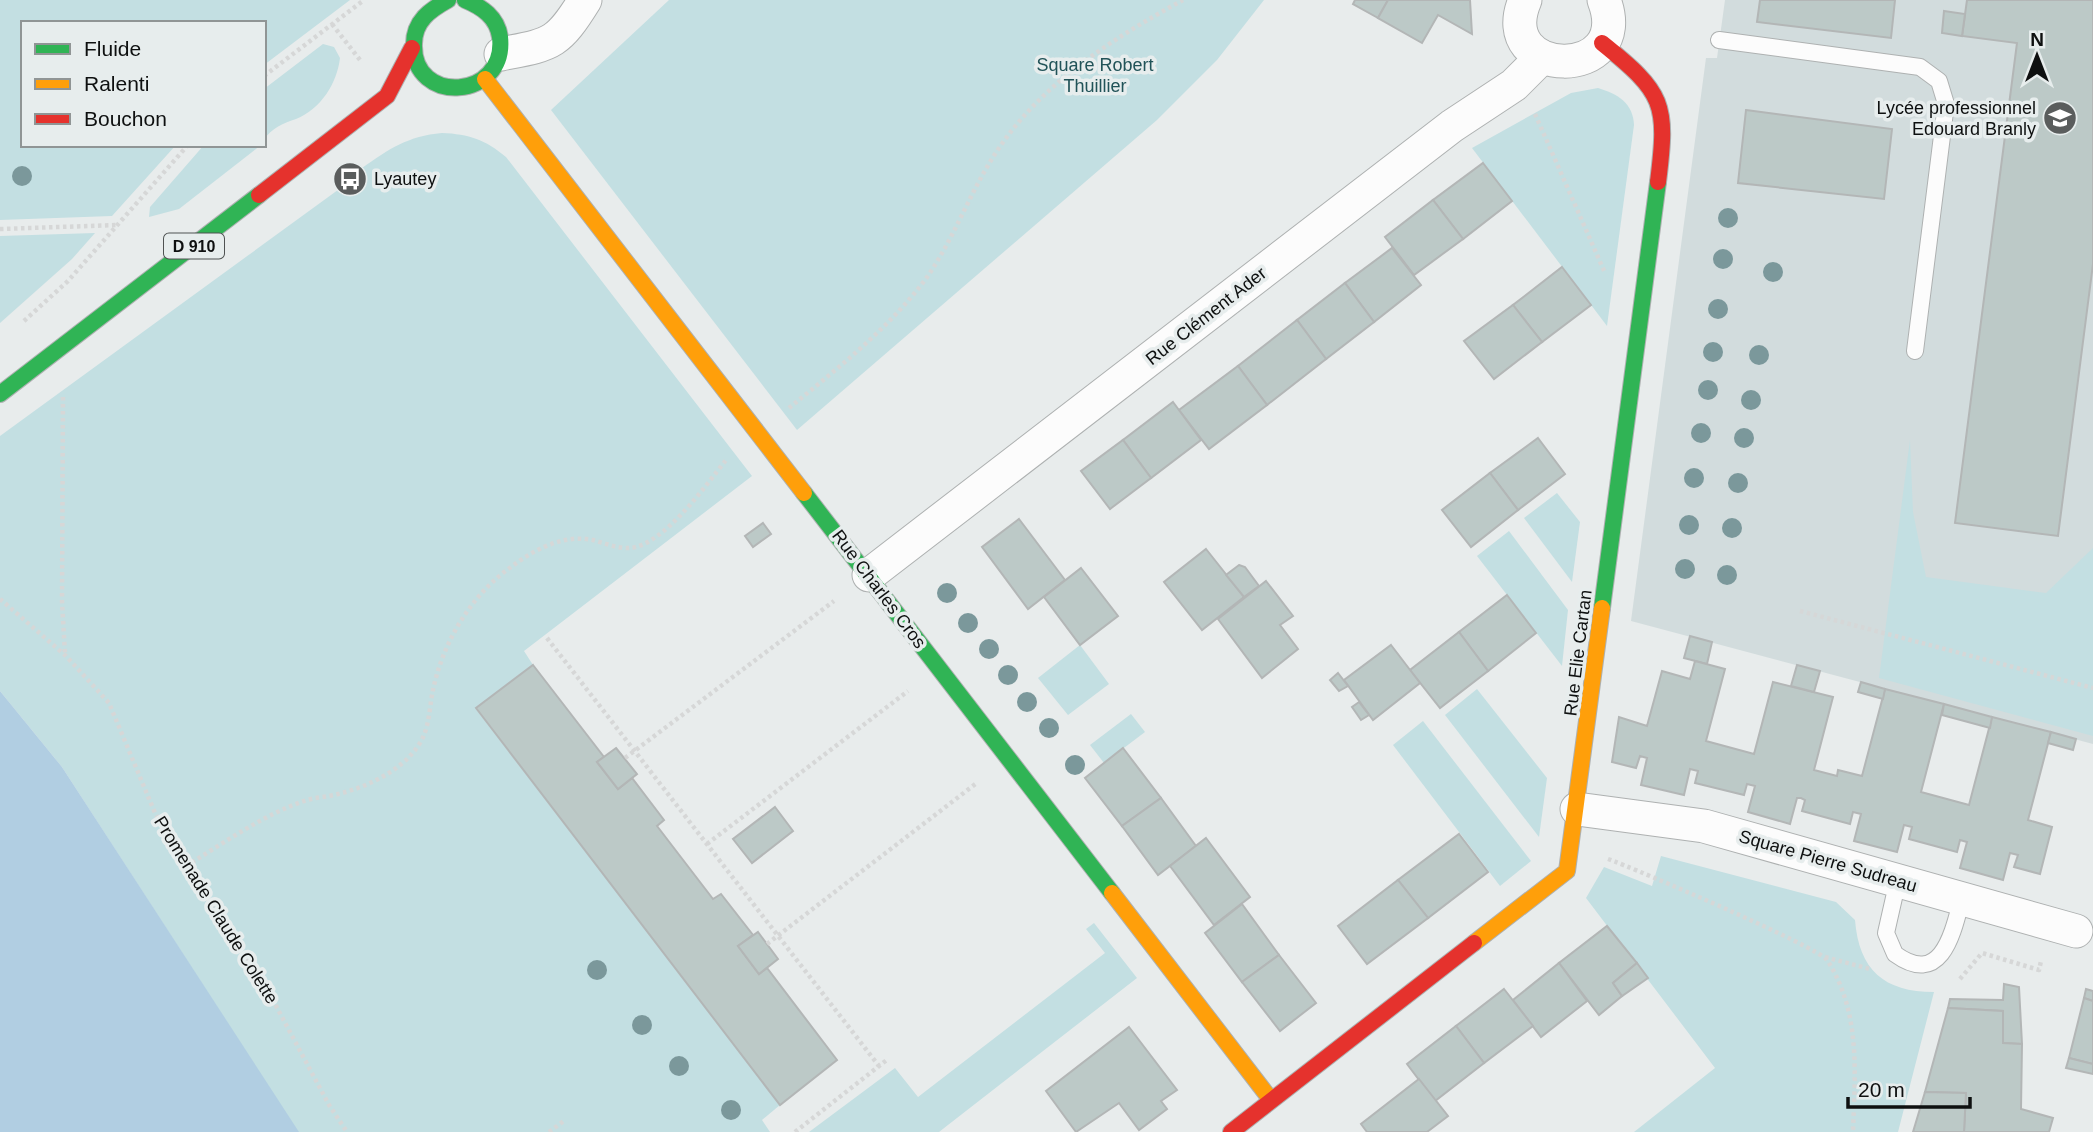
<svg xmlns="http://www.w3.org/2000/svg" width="2093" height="1132" font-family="Arial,sans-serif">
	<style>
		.built { fill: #d2dcdd }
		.green { fill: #c3dfe2 }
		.water { fill: #b1cee2 }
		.building { fill: #bcc9c7; stroke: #b3b6b6; stroke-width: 2 }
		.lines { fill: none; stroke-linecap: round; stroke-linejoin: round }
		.lane-casing { stroke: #aeb1b1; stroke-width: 18 }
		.street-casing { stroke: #aeb1b1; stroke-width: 35 }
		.fast-casing { stroke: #aeb1b1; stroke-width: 18 }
		.slow-casing { stroke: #aeb1b1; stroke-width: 18 }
		.jam-casing { stroke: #aeb1b1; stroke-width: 18 }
		.path { stroke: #d6d7d7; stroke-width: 4.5; stroke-dasharray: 3.5 3.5; stroke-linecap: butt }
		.lane { stroke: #fcfcfc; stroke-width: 16 }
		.street { stroke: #fcfcfc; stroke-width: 33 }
		.fast { stroke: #30b455; stroke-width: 16 }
		.slow { stroke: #ff9f0a; stroke-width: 16 }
		.jam { stroke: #e5322d; stroke-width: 16 }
		.tree { fill: #7b989b }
		.labels { text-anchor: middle; stroke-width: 7; stroke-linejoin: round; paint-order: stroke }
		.shield { fill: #e7eded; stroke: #4f5252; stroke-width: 2 }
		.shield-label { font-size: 16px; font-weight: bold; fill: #0e1010 }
		.park-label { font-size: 18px; fill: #215358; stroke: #e7eded }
		.poi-label { font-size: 18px; fill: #0e1010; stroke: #e7eded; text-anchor: end }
		.street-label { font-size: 18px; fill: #0e1010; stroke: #e7eded }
	</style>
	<rect width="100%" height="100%" fill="#e8ecec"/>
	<!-- built -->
	<path class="built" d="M1725 0H2093V744L1631 621 1706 58H1717Z"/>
	<!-- green -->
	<g class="green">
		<path d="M0 0H350L264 65V23H23V145H176L112 216 0 220Z"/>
		<path d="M669 0H1264L1217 60 1157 120 797 430 551 110Z"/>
		<path d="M323 44 334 47 340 58C337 83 321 109 296 119 284 123 271 128 264 140V89Z"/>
		<path d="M1598 88C1618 94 1633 103 1634 125L1607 326 1472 148 1571 93Z"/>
		<path d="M442 133C469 134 486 140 506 157L752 476 524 651 533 665 476 709 780 1105 762 1120 770 1132H298L62 767 0 691V436L364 171 362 168C389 149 408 136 442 133Z"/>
		<path d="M204 145H261L179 209 149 217 150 207Z"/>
		<path d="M95 233 72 259 0 323V236Z"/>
		<path d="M1910 440 1913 512 1926 577 2046 593 2093 548V736L1879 678Z"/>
		<path d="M1557 493 1580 522 1572 582 1524 518Z"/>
		<path d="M1509 531 1568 610 1562 666 1477 556Z"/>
		<path d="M1080 645 1109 684 1068 715 1038 678Z"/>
		<path d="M1477 689 1547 778 1539 837 1445 715Z"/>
		<path d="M1131 714 1145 732 1104 763 1090 745Z"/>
		<path d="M1423 721 1531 861 1500 886 1393 745Z"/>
		<path d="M1661 856 1836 902 1855 920C1859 970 1884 992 1934 992L1898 1132H1634L1715 1068 1586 898 1604 867 1652 886Z"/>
		<path d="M1094 923 1137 978 939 1132H809L895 1068 918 1097 1105 953 1086 929Z"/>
	</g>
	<!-- water -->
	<path class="water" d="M0 691 62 767 299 1132H0Z"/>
	<!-- building -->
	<g class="building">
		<path d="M1355 0H1388L1378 18 1353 4Z"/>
		<path d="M1388 0H1470L1472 34 1438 15 1422 43 1378 18Z"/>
		<path d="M1760 0H1895L1891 38 1757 22Z"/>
		<path d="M1967 0H2093V264L2058 536 1955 523 2017 43 1962 36Z"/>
		<path d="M1944 11 1965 14 1962 36 1942 33Z"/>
		<path d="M1746 110 1892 129 1884 199 1738 183Z"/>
		<path d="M1483 163 1512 201 1463 239 1433 200Z"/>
		<path d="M1433 200 1463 239 1414 275 1385 237Z"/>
		<path d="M1392 248 1421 285 1374 322 1345 283Z"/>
		<path d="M1562 267 1591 305 1542 342 1513 305Z"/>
		<path d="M1345 283 1374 322 1326 359 1297 320Z"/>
		<path d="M1513 305 1542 342 1494 379 1464 341Z"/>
		<path d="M1297 320 1326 359 1267 405 1238 366Z"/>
		<path d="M1238 366 1267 405 1209 449 1179 410Z"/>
		<path d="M1173 402 1201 440 1151 478 1123 440Z"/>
		<path d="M1538 438 1565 474 1518 510 1490 473Z"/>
		<path d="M1123 440 1151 478 1110 509 1081 471Z"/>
		<path d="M1490 473 1518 510 1471 547 1442 510Z"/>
		<path d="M1019 519 1065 580 1028 609 982 547Z"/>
		<path d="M763 523 771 534 753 547 745 536Z"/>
		<path d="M1206 549 1244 597 1202 630 1164 582Z"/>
		<path d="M1239 565 1245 567 1259 586 1244 597 1226 575Z"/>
		<path d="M1081 568 1118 616 1080 645 1044 597Z"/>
		<path d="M1266 581 1293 616 1280 625 1298 649 1262 678 1218 619Z"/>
		<path d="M1507 595 1536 633 1488 671 1459 632Z"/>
		<path d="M1459 632 1488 671 1440 708 1410 670Z"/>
		<path d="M1690 636 1712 642 1707 664 1684 658Z"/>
		<path d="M1391 645 1420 683 1373 720 1344 680Z"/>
		<path d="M1695 661 1725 669 1706 741 1754 754 1773 682 1833 697 1814 770 1837 776 1838 770 1862 776 1885 689 1944 704 1921 792 1969 805 1992 717 2051 732 2028 820 2052 827 2040 874 2014 867 2018 855 2010 853 2003 880 1960 868 1967 842 1960 840 1957 852 1909 839 1912 827 1904 825 1897 852 1854 841 1861 814 1853 812 1850 824 1802 811 1805 800 1801 798H1797L1790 824 1748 812 1755 786 1747 784 1744 795 1695 783 1698 771 1690 769 1684 795 1641 785 1647 758 1640 756 1636 768 1612 762 1619 717 1647 726 1662 671 1690 679Z"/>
		<path d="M533 665 604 757 597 762 618 789 632 778 664 820 657 826 713 899 721 894 753 935 738 946 759 974 767 968 837 1060 780 1105 476 708Z"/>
		<path d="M1797 665 1820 671 1814 692 1791 686Z"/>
		<path d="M1338 673 1348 686 1339 691 1330 680Z"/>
		<path d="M1861 682 1885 689 1883 699 1858 692Z"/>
		<path d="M1359 702 1369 715 1361 720 1352 707Z"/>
		<path d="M1944 704 1992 717 1990 728 1942 715Z"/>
		<path d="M2051 732 2076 739 2073 750 2048 743Z"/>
		<path d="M616 748 637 774 618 789 597 762Z"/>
		<path d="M1123 748 1161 798 1122 826 1085 778Z"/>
		<path d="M1161 798 1196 846 1158 875 1122 826Z"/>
		<path d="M775 807 793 831 752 863 733 839Z"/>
		<path d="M1459 834 1488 872 1428 918 1398 880Z"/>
		<path d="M1206 838 1250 897 1214 925 1170 866Z"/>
		<path d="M1398 880 1428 918 1367 964 1338 926Z"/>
		<path d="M1242 904 1279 955 1242 982 1205 933Z"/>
		<path d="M1607 926 1637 963 1613 983 1622 996 1599 1015 1559 963Z"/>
		<path d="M758 932 778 959 759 974 738 946Z"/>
		<path d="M1279 955 1316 1003 1280 1031 1242 982Z"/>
		<path d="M1559 963 1587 1001 1541 1037 1513 1000Z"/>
		<path d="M1637 963 1648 978 1622 996 1613 983Z"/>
		<path d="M2004 984 2019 987 2022 1044 2003 1043V1011L1948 1008 1950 999 2003 1000Z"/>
		<path d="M1504 989 1533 1026 1484 1063 1456 1026Z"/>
		<path d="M2086 989 2093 991V1001L2084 998Z"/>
		<path d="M2084 998 2093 1001V1064L2069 1058Z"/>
		<path d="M1948 1008 2003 1011V1043L2022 1044 2021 1109 2053 1118 2049 1132H1964L1966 1093 1925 1092Z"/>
		<path d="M1456 1026 1484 1063 1435 1101 1407 1064Z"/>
		<path d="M1129 1027 1177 1090 1161 1101 1167 1109 1139 1130 1119 1103 1076 1132 1046 1091Z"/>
		<path d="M2069 1058 2093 1064V1074L2066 1068Z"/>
		<path d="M1419 1079 1448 1116 1427 1132H1367L1361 1124Z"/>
		<path d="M1925 1092 1966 1093 1964 1132H1913Z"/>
	</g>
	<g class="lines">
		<!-- lane casing -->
		<g class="lane-casing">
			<g id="lane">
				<path d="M1719 40 1920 67 1939 81 1946 104 1915 351"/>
				<path d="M1898 880 1886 933 1895 954C1942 988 1953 932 1962 898"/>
			</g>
		</g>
		<!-- street casing -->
		<g class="street-casing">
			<g id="street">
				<path d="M1525 0C1491 80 1636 83 1604 0"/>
				<path d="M501 54C552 44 557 45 585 0"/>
				<path d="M869 575 1452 126 1514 85 1542 57"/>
				<path d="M1577 809 1704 826 2076 931"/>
			</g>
		</g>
		<!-- fast casing -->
		<g class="fast-casing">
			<g id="fast">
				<path d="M448 0C430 10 414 21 414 44 412 106 507 100 500 37 497 17 482 7 465 0"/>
				<path d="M0 394 259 195"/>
				<path d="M804 493 1112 893"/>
				<path d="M1602 608 1658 182"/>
			</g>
		</g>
		<!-- slow casing -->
		<g class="slow-casing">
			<g id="slow">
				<path d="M485 79 804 493"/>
				<path d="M1112 893 1271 1100"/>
				<path d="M1474 943 1567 871 1602 608"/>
			</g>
		</g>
		<!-- jam casing -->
		<g class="jam-casing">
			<g id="jam">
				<path d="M1602 43C1664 93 1668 103 1658 182"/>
				<path d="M259 195 387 96 412 48"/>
				<path d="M1231 1132 1474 943"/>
			</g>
		</g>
		<!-- path -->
		<g class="path">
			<path d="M332 24 360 60"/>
			<path d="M264 76 364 0"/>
			<path d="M1535 114 1605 273"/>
			<path d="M0 229 118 225"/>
			<path d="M24 321 68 281 188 145"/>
			<path d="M63 397 62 601 65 654"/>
			<path d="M789 408C837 369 888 329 925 280 953 241 969 194 995 154 1040 84 1112 39 1183 0"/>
			<path d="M0 599 66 656 109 703 155 813 186 866 267 989 329 1105 347 1132"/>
			<path d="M1800 611 2093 688"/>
			<path d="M547 638 879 1066"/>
			<path d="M625 758 834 601"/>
			<path d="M707 844 908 691"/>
			<path d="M1608 859C1636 869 1818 947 1827 960 1861 1012 1855 1073 1853 1132"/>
			<path d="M186 866C224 843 264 814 307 800 317 797 328 797 338 794 367 787 401 771 418 746 430 729 429 708 433 690 443 642 471 595 511 567 535 549 563 534 593 540 604 543 619 549 630 548 664 545 706 485 726 460"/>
			<path d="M767 944 978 782"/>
			<path d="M1825 957 1870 969"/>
			<path d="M1960 979 1982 953 2039 970 2041 961"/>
			<path d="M549 1132 565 1120"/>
			<path d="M795 1132 888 1059"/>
		</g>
		<!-- lane -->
		<use href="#lane" class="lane"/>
		<!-- street -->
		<use href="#street" class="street"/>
		<!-- fast -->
		<use href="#fast" class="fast"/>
		<!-- slow -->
		<use href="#slow" class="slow"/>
		<!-- jam -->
		<use href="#jam" class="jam"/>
	</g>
	<!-- trees -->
	<g class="tree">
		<circle cx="22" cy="176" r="10"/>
		<circle cx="1728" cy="218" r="10"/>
		<circle cx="1723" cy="259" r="10"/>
		<circle cx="1773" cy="272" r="10"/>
		<circle cx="1718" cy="309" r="10"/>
		<circle cx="1713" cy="352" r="10"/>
		<circle cx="1759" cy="355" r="10"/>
		<circle cx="1708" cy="390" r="10"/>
		<circle cx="1751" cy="400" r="10"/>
		<circle cx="1701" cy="433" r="10"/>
		<circle cx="1744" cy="438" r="10"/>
		<circle cx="1694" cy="478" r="10"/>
		<circle cx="1738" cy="483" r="10"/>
		<circle cx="1689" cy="525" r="10"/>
		<circle cx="1732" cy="528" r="10"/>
		<circle cx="1685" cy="569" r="10"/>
		<circle cx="1727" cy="575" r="10"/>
		<circle cx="947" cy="593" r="10"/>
		<circle cx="968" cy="623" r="10"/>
		<circle cx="989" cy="649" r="10"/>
		<circle cx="1008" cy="675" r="10"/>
		<circle cx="1027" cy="702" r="10"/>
		<circle cx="1049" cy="728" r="10"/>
		<circle cx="1075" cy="765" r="10"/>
		<circle cx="597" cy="970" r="10"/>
		<circle cx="642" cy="1025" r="10"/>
		<circle cx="679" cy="1066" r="10"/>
		<circle cx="731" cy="1110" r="10"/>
	</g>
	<!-- icons -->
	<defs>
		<g id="school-disc" transform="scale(1.75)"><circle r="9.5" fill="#5a5d5d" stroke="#e7eded"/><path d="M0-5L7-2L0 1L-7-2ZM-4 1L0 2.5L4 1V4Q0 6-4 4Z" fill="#fff"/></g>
		<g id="bus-disc" transform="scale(1.75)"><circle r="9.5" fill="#5a5d5d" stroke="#e7eded"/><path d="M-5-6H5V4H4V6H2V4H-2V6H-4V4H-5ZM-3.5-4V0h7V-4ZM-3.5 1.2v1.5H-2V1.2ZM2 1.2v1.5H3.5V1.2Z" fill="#fff"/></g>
	</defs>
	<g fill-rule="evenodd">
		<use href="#school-disc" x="2060" y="118"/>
		<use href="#bus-disc" x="350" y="179"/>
	</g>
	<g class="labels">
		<!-- shield labels -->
		<rect class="shield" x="164" y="233.5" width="60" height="25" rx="5"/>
		<g class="shield-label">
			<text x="194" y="252">D 910</text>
		</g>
		<!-- park labels -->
		<g class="park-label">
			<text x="1095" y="71">Square Robert<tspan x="1095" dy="21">Thuillier</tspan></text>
		</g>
		<!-- poi labels -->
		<g class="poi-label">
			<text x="2036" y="114">Lycée professionnel<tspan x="2036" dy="21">Edouard Branly</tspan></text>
			<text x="374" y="185" text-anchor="start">Lyautey</text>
		</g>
		<!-- street labels -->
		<g class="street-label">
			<text transform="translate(1206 316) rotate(-38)" y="6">Rue Clément Ader</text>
			<text transform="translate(879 589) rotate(53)" y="6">Rue Charles Cros</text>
			<text transform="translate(1578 653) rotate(-83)" y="6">Rue Elie Cartan</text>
			<text transform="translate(1828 861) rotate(16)" y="6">Square Pierre Sudreau</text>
			<text transform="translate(216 910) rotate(58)" y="6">Promenade Claude Colette</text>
		</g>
	</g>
	<!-- legend -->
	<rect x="21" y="21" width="245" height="126" fill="#e7eded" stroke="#909595" stroke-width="2"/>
	<rect x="35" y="44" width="35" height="10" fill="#30b455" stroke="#909595" stroke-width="2"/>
	<text x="84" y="56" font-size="21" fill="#0e1010">Fluide</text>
	<rect x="35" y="79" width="35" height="10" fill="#ff9f0a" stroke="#909595" stroke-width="2"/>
	<text x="84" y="91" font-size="21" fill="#0e1010">Ralenti</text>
	<rect x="35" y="114" width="35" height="10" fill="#e5322d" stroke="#909595" stroke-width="2"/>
	<text x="84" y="126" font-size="21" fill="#0e1010">Bouchon</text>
	<!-- north arrow -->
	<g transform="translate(2037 56)" stroke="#e7eded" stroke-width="5" paint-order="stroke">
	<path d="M0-5L12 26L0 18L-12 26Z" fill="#0e1010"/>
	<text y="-10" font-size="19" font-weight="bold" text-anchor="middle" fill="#0e1010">N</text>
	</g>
	<!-- scale -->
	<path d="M1848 1097v10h122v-10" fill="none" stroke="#0e1010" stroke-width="3.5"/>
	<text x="1858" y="1097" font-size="21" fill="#0e1010" stroke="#e7eded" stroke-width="5" paint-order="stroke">20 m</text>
</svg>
